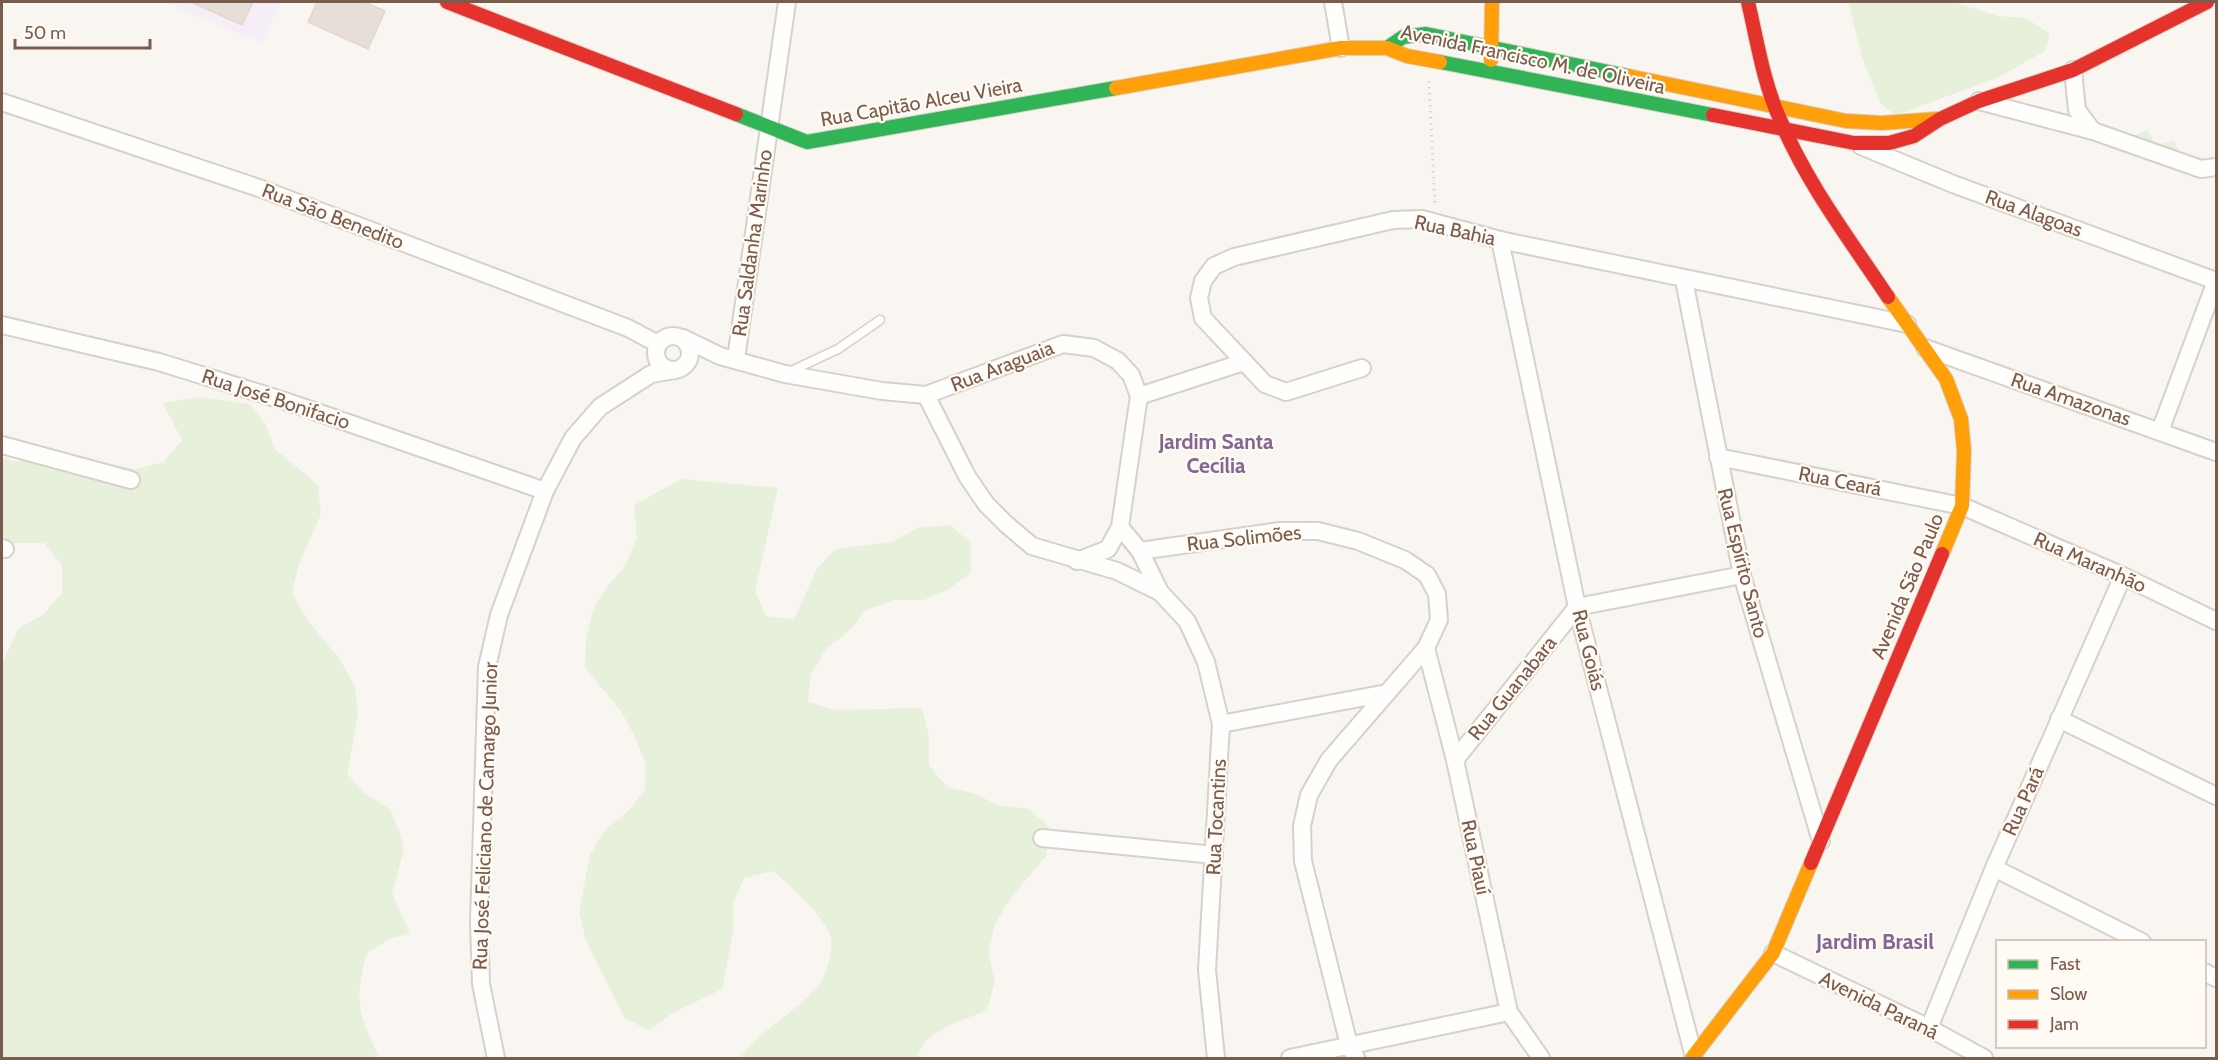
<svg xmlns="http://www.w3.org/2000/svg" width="2218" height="1060" font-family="Cabin,sans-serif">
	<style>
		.education { fill: #f6eef6 }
		.green { fill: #e7f0db }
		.building { fill: #e6ded7; stroke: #e2d8d2; stroke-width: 1.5 }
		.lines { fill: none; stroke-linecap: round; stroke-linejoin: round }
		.lane-casing { stroke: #d7d1cb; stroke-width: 11 }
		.street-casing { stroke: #d7d1cb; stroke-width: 20 }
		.fast-casing { stroke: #d9d2cb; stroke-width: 16 }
		.slow-casing { stroke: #d9d2cb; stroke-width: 16 }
		.jam-casing { stroke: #d9d2cb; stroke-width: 16 }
		.path { stroke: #dcd5d0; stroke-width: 3; stroke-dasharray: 1.5 4.5; stroke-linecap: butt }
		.lane { stroke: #fefefd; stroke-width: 8 }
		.street { stroke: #fefefd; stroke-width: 16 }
		.fast { stroke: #30b455; stroke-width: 14 }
		.slow { stroke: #ff9f0a; stroke-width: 14 }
		.jam { stroke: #e5322d; stroke-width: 14 }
		.labels { text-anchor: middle; stroke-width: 4.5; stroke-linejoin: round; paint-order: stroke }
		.street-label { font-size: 20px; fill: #7a5c4d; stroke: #fffaf3 }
		.neighbourhood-label { font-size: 21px; font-weight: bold; fill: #846695; stroke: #fffaf3 }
		.quarter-label { font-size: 22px; font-weight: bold; fill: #846695; stroke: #fffaf3 }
	</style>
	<rect width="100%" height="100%" fill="#f9f5f0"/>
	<!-- education -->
	<path class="education" d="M163 2H281L262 43Z"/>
	<!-- green -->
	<g class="green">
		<path d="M1848 2H1953L1998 16 2026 18 2050 34 2045 51 1997 78 1896 115 1880 103 1862 57Z"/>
		<path d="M2148 130 2155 145 2174 141 2184 159 2127 138Z"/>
		<path d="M199 397 249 404 265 423 275 449 318 485 321 514 299 564 292 592 306 618 341 661 355 687 358 715 347 773 365 794 390 809 400 834 404 850 392 893 410 934 392 938 367 953C353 1004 359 1012 379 1058H2V664L18 629 43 615 62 593V565L44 543H16L2 548V457L14 461 78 457 135 469 164 462 182 440 163 403Z"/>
		<path d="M682 479 778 488 755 591 766 616 794 620 816 570 835 549 892 542 917 528 950 525 971 543V572L949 589 924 600H895L866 610 848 632 826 649 811 674 808 702 836 710 922 708 929 736V765L947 787 975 794 1000 806 1029 809 1050 828 1046 856 1010 899 995 924 988 953 995 981 987 1010C967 1019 919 1032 918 1058H740C761 1029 793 1014 817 988 827 978 835 944 829 932 820 912 789 885 773 871L744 878 733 903V932L722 989 671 1014 649 1031 624 1017 586 941 579 912 590 855 605 830 627 812 645 790V762L635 737 621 711 585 668 586 639 593 610 608 586 626 564 637 539 634 505Z"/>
	</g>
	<!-- building -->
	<g class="building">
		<path d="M191 2H253L242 25Z"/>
		<path d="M317 2H364L385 11 368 49 308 22Z"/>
	</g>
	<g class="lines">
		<!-- lane casing -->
		<g class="lane-casing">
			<path id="lane" d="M789 372 838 349 880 320"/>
		</g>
		<!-- street casing -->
		<g class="street-casing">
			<g id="street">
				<path d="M1333 2 1341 48"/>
				<path d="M2073 70 2077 110 2093 131"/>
				<path d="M1979 101 2093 131 2201 169 2216 167"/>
				<path d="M2 102 259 188 628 328 658 344"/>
				<path d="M1861 146 1953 184 2216 281"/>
				<path d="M1500 240 1577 607 1694 1057"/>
				<path d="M1684 280 1742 575 1821 841"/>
				<path d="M2 325 159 362 285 401 545 491"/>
				<circle cx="673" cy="353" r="17"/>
				<path d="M683 338 720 356 785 374 882 391 926 395 1063 344 1094 348 1118 361 1131 375 1139 396 1120 527 1108 549 1077 561"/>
				<path d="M1925 348 2216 452"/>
				<path d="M736 359 787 2"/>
				<path d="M1362 368 1286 392 1265 384 1203 318 1199 298 1203 281 1214 266 1234 257 1393 220 1422 219 1500 240 1907 324"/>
				<path d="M926 395 967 476 986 504 1006 524 1032 546 1117 571 1160 592"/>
				<path d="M1139 396 1244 362"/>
				<path d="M2160 431 2216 281"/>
				<path d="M2 445 131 480"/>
				<path d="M1718 457 1962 506 2123 576 2216 621"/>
				<path d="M1120 527 1140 551 1160 592 1187 621 1206 662 1221 724 1207 970 1216 1058"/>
				<path d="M2 548 5 549"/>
				<path d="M1140 551 1280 531H1318L1358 541 1405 560 1427 575 1437 594 1439 620 1426 648 1387 693 1221 724"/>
				<path d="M1426 648 1455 760 1509 1012 1541 1058"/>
				<path d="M2059 719 2216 796"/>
				<path d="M1455 760 1577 607 1742 575"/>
				<path d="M1042 838 1214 855"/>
				<path d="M1994 868 2142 942"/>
				<path d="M1773 953 1929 1028 1984 1058"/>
				<path d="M2204 972 2216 978"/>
				<path d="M1929 1028 1994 868 2123 576"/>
				<path d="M496 1058 481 984 479 922 487 667 499 615 545 491 573 438 600 407 651 374 675 370"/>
				<path d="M1290 1058 1509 1012"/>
				<path d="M1356 1058 1349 1045 1303 861 1302 826 1309 795 1329 760 1387 693"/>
			</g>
		</g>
		<!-- fast casing -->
		<g class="fast-casing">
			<g id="fast">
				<path d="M1387 48 1403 37 1426 34 1628 76"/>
				<path d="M1440 62 1713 115"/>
				<path d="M736 114 807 142 1116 88"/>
			</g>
		</g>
		<!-- slow casing -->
		<g class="slow-casing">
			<g id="slow">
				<path d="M1491 60 1492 2"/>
				<path d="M1628 76 1846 121 1882 123 1937 119"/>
				<path d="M1116 88 1341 48H1387L1407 56 1440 62"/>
				<path d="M1888 297 1946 379 1961 419 1964 451 1962 506 1942 554"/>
				<path d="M1692 1058 1773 953 1811 863"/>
			</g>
		</g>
		<!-- jam casing -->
		<g class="jam-casing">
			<g id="jam">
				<path d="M447 2 736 114"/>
				<path d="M1748 2C1757 40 1763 81 1779 117 1805 181 1850 240 1888 297"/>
				<path d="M1713 115 1854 143H1889L1914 136 1940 119 1979 101 2073 70 2207 2"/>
				<path d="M1811 863 1942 554"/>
			</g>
		</g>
		<!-- path -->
		<path class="path" d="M1429 81 1435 206"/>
		<!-- lane -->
		<use href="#lane" class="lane"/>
		<!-- street -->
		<use href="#street" class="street"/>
		<!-- fast -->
		<use href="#fast" class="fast"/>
		<!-- slow -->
		<use href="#slow" class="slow"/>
		<!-- jam -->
		<use href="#jam" class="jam"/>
	</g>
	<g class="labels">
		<!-- street labels -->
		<g class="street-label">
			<text transform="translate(1533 59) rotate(12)" y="7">Avenida Francisco M. de Oliveira</text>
			<text transform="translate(921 102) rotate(-10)" y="7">Rua Capitão Alceu Vieira</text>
			<text transform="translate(2034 213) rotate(20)" y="7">Rua Alagoas</text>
			<text transform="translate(333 216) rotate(21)" y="7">Rua São Benedito</text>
			<text transform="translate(1455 230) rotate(12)" y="7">Rua Bahia</text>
			<text transform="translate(752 243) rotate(-82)" y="7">Rua Saldanha Marinho</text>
			<text transform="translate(1002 366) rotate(-21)" y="7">Rua Araguaia</text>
			<text transform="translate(276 399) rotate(18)" y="7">Rua José Bonifacio</text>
			<text transform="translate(2071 399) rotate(19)" y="7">Rua Amazonas</text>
			<text transform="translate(1840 481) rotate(11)" y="7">Rua Ceará</text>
			<text transform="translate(1244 538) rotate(-6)" y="7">Rua Solimões</text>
			<text transform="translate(2090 562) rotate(24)" y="7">Rua Maranhão</text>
			<text transform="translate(1743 563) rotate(76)" y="7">Rua Espírito Santo</text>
			<text transform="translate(1907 586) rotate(-67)" y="7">Avenida São Paulo</text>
			<text transform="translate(1589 650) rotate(76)" y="7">Rua Goiás</text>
			<text transform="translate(1512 688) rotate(-51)" y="7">Rua Guanabara</text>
			<text transform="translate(2023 801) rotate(-66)" y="7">Rua Pará</text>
			<text transform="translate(485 816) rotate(-88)" y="7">Rua José Feliciano de Camargo Junior</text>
			<text transform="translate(1216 817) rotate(-87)" y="7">Rua Tocantins</text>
			<text transform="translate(1476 857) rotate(78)" y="7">Rua Piauí</text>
			<text transform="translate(1879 1005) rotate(26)" y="7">Avenida Paraná</text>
		</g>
		<!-- neighbourhood labels -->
		<g class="neighbourhood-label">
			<text x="1216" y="449">Jardim Santa<tspan x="1216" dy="24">Cecília</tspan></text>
		</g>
		<!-- quarter labels -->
		<g class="quarter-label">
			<text x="1875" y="949">Jardim Brasil</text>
		</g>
	</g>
	<!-- border -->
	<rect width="2218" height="1060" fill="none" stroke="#7a5c4d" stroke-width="6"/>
	<!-- legend -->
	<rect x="1996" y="940" width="210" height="108" fill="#fffaf3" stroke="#cabbb1" stroke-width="1.5"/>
	<rect x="2008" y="960" width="30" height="9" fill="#30b455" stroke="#cabbb1" stroke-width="1.5"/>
	<text x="2050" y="970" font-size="18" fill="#7a5c4d">Fast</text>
	<rect x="2008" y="990" width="30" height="9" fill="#ff9f0a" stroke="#cabbb1" stroke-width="1.5"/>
	<text x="2050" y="1000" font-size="18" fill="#7a5c4d">Slow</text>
	<rect x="2008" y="1020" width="30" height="9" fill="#e5322d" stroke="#cabbb1" stroke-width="1.5"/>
	<text x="2050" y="1030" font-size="18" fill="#7a5c4d">Jam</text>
	<!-- scale -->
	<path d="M15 39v9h135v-9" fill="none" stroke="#7a5c4d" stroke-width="3"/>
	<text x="24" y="39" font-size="18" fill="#7a5c4d" stroke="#fffaf3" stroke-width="4.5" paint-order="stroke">50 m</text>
</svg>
